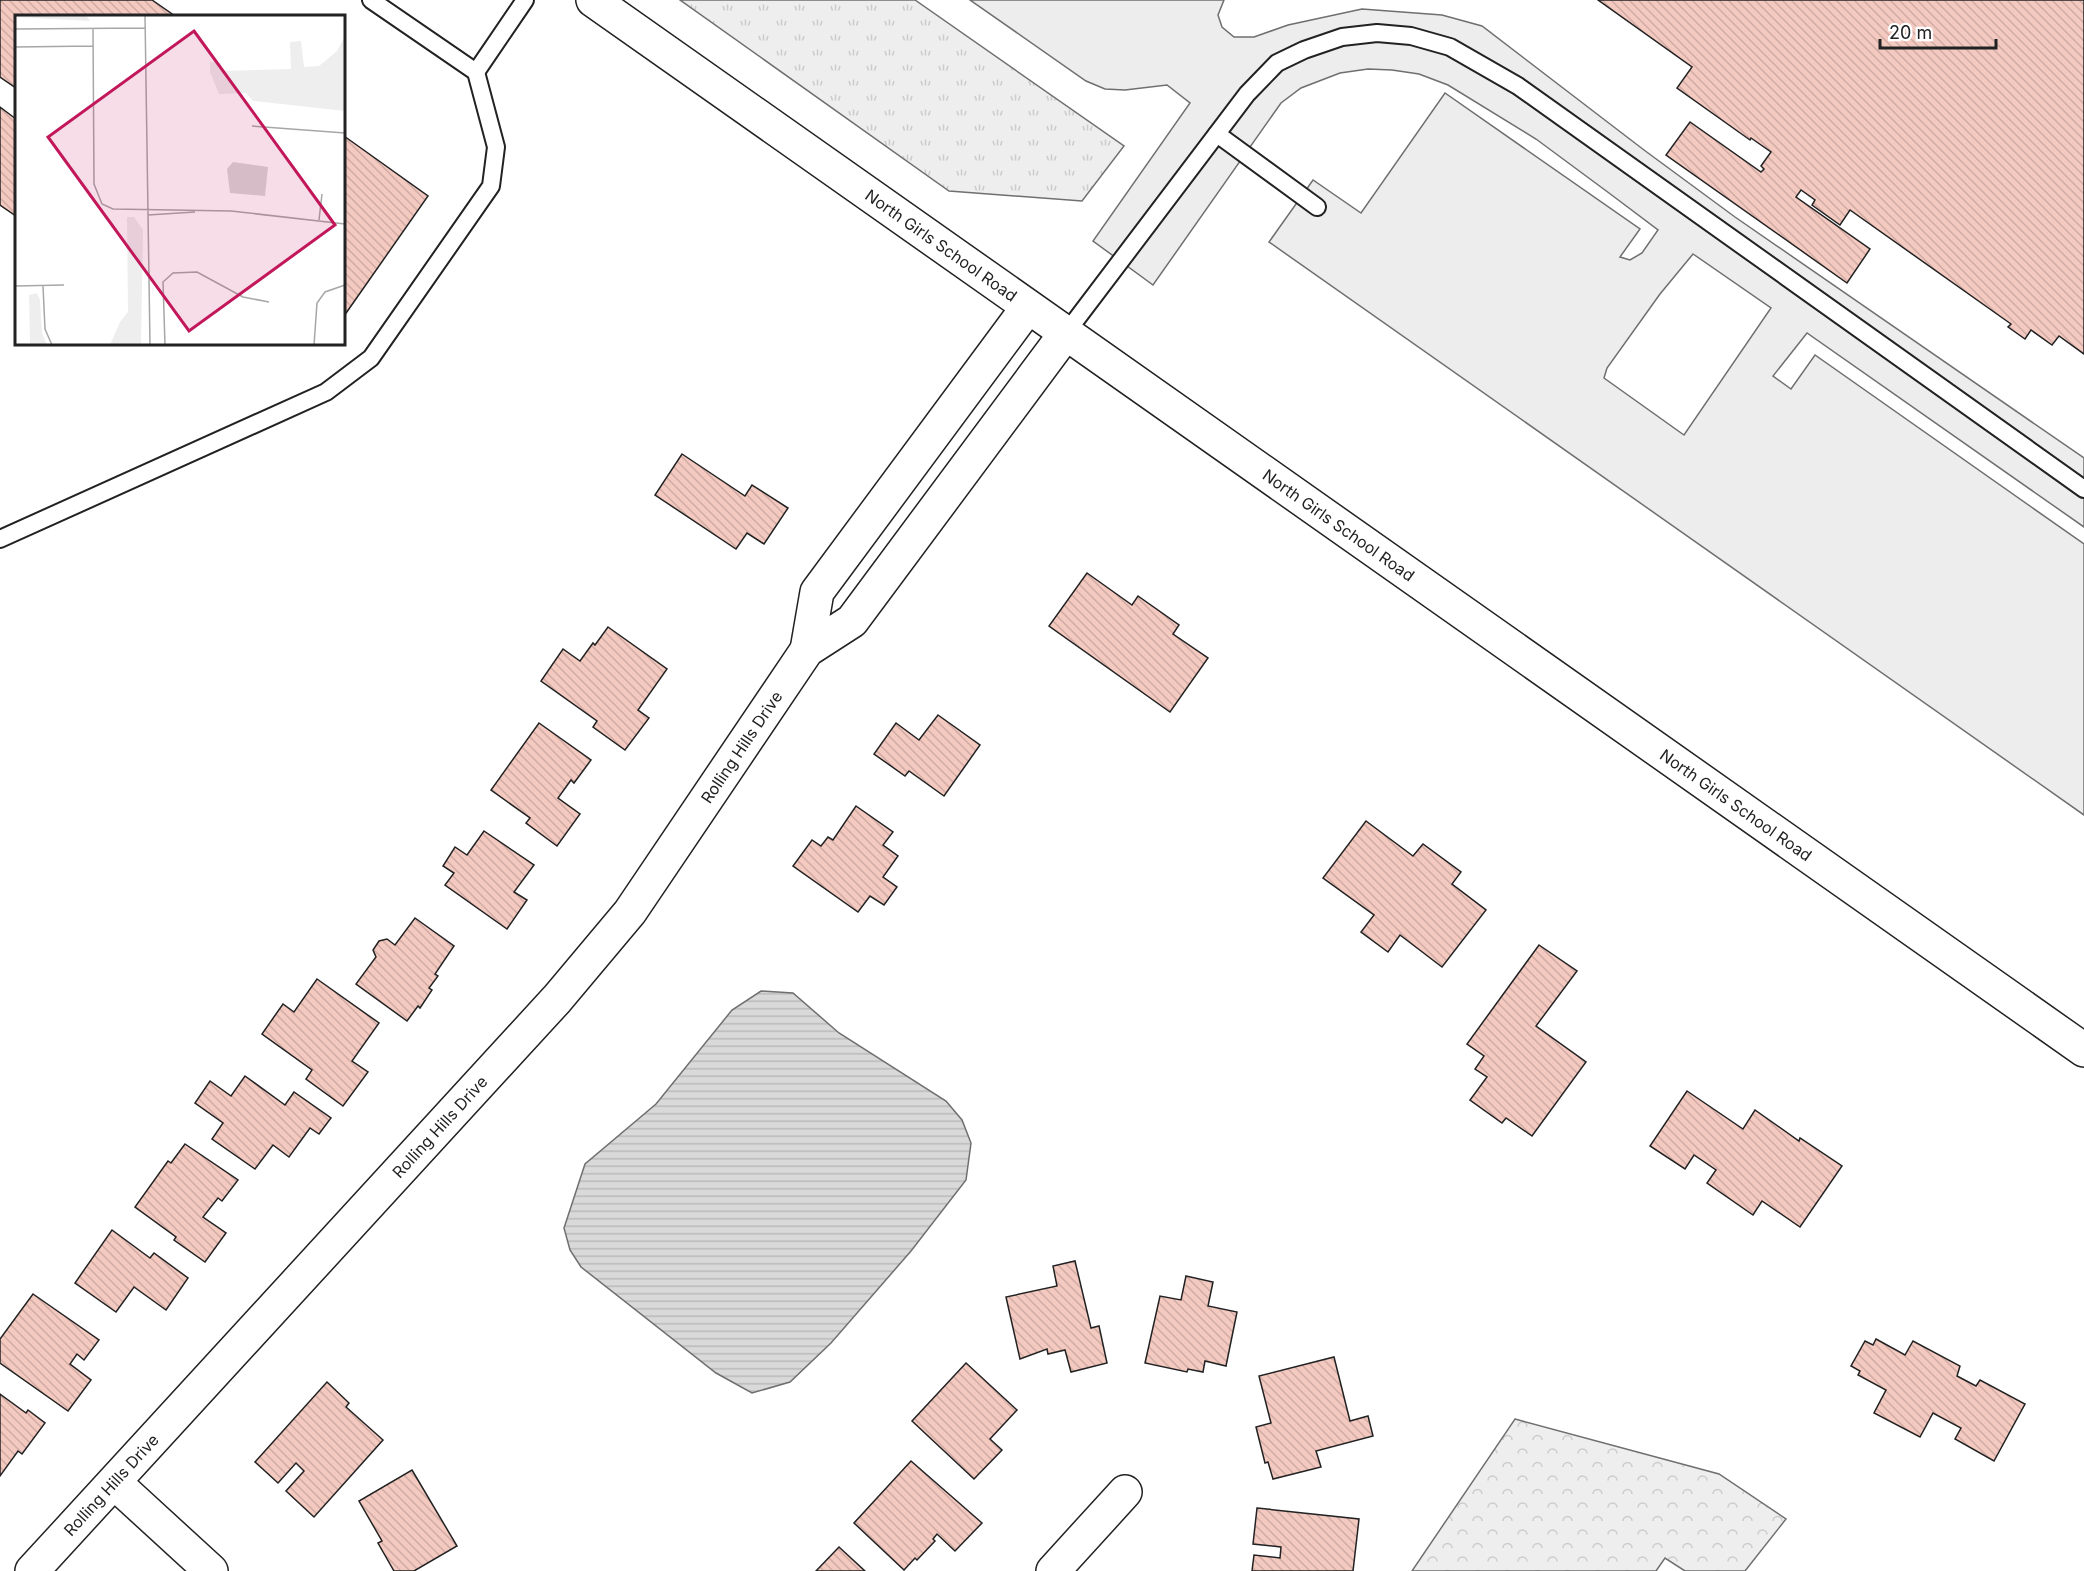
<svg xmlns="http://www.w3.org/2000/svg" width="2084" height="1571" font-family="Inter,sans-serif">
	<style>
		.grass { fill: url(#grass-tufts); stroke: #6f6f6f; stroke-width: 1.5 }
		.forest { fill: url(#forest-crowns); stroke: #6f6f6f; stroke-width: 1.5 }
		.parking { fill: #ededed; stroke: #6f6f6f; stroke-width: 1.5; fill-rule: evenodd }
		.water { fill: url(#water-rules); stroke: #6f6f6f; stroke-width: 1.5 }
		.building { fill: url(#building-back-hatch); stroke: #222; stroke-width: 1.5 }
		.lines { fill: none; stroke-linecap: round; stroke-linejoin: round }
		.service-casing { stroke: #222; stroke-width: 20 }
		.minor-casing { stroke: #222; stroke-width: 36 }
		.secondary-casing { stroke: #222; stroke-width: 36 }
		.service { stroke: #fff; stroke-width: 16 }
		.minor { stroke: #fff; stroke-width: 33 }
		.secondary { stroke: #fff; stroke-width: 33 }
		.labels { text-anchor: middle; stroke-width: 4.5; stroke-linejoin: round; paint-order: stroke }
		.street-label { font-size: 16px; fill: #222; stroke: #fff }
		.inset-road { fill: none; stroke: #a7a7a7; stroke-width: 1.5 }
		.view { fill: #c2185b; fill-opacity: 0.15; stroke: #c2185b; stroke-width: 3 }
		.inset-edge { fill: none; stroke: #222; stroke-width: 3 }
	</style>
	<defs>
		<pattern id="grass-tufts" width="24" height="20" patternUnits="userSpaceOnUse" patternTransform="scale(1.5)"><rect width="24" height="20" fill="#eee"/><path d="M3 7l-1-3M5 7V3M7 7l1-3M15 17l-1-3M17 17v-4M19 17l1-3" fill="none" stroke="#ccc"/></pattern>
		<pattern id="forest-crowns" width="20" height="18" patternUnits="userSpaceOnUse" patternTransform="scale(1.5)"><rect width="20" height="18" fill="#eee"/><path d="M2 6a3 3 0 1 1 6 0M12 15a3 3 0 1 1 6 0" fill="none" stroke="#ccc"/></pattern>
		<pattern id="water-rules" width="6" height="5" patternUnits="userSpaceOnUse" patternTransform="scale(1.5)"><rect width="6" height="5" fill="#d9d9d9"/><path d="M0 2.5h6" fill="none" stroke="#bababa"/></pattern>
		<pattern id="building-back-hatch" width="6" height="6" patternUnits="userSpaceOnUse" patternTransform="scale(1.5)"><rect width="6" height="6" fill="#f3c9c0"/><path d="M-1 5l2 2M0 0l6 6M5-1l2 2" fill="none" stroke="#d0aca5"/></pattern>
	</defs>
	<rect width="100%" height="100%" fill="#fff"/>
	<!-- grass -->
	<path class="grass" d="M680 0H915L1124 146 1082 201 949 191Z"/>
	<!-- forest -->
	<path class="forest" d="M1515 1419 1719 1474 1786 1519 1745 1571H1685L1665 1558 1656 1571H1412Z"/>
	<!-- parking -->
	<path class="parking" d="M970 0H1224L1218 15 1222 27 1234 37H1254L1288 25 1362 9 1442 15 1482 26 1644 150 1735 217 2084 458V527L1807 333 1773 376 1791 389 1815 355 2084 544V815L1269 242 1313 180 1361 213 1445 93 1640 229 1620 257 1630 260 1642 253 1658 230 1609 193 1536 139 1448 85 1419 74 1392 70 1368 69 1340 73 1301 88 1281 103 1153 285 1093 241 1190 103 1167 85 1125 90 1105 89 1086 81ZM1693 254 1771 308 1684 435 1604 378 1607 368 1660 294Z"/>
	<!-- water -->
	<path class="water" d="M761 991 793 993 839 1033 946 1101 962 1120 971 1143 966 1180 911 1251 831 1343 790 1382 752 1393 716 1373 581 1267 570 1250 564 1228 585 1164 656 1104 732 1010Z"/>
	<!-- building -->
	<g class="building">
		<path d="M0 0H152L175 16H16V88L0 77Z"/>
		<path d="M1598 0H2084V354L2059 336 2052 345 2031 330 2025 339 2008 327 2011 324 1850 210 1840 225 1812 205 1815 200 1801 190 1796 197 1870 249 1847 283 1666 155 1690 122 1761 172 1764 169 1761 166 1771 152 1751 138 1750 140 1677 88 1692 67Z"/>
		<path d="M0 107 16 119V216L0 205Z"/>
		<path d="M344 136 428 196 344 316Z"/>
		<path d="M682 454 745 496 752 485 788 508 764 544 747 533 736 549 655 495Z"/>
		<path d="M1087 573 1132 605 1138 596 1179 625 1173 634 1208 658 1170 712 1049 626Z"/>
		<path d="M608 627 667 669 638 710 649 718 625 750 593 727 597 721 541 681 563 649 580 661 593 643 595 645Z"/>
		<path d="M938 715 980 745 944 796 909 771 905 776 874 754 896 723 919 740Z"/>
		<path d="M539 723 591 760 574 783 571 780 558 798 580 814 557 846 526 823 530 818 491 790Z"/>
		<path d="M856 806 893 832 883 845 898 856 883 877 897 887 884 905 870 896 858 912 793 866 812 840 821 846 828 837 833 840Z"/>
		<path d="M1366 821 1413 856 1423 844 1461 872 1452 884 1486 910 1442 967 1400 935 1388 952 1361 932 1374 915 1323 878Z"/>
		<path d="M484 831 534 865 514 892 527 900 507 929 445 885 454 873 443 866 455 847 467 855Z"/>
		<path d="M415 918 454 946 435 974 438 976 429 988 432 990 420 1008 418 1006 407 1021 356 984 376 957 373 950 379 941 387 939 395 945Z"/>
		<path d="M1539 945 1577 971 1536 1026 1586 1062 1532 1136 1506 1118 1502 1123 1470 1100 1487 1077 1475 1069 1484 1056 1467 1044Z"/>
		<path d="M317 979 379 1023 352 1061 368 1072 343 1106 306 1079 312 1070 262 1034 283 1004 294 1012Z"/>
		<path d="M245 1076 285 1105 294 1092 331 1118 319 1134 310 1128 289 1157 273 1145 255 1169 212 1139 223 1123 195 1103 210 1081 231 1096Z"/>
		<path d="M1687 1091 1743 1129 1755 1110 1799 1141 1800 1138 1842 1166 1800 1227 1762 1201 1753 1215 1707 1183 1716 1170 1694 1155 1685 1169 1650 1146Z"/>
		<path d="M185 1144 238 1180 222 1201 218 1198 203 1217 226 1233 205 1262 174 1240 176 1237 135 1207 168 1161 171 1163Z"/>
		<path d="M112 1230 150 1258 154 1253 188 1278 166 1310 134 1287 116 1312 75 1283Z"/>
		<path d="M1075 1261 1091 1328 1099 1326 1107 1363 1071 1372 1065 1350 1048 1354 1047 1349 1020 1359 1006 1297 1057 1286 1053 1266Z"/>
		<path d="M1186 1276 1213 1282 1208 1306 1237 1312 1226 1366 1205 1361 1203 1372 1188 1369 1187 1372 1145 1363 1160 1296 1181 1300Z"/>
		<path d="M33 1294 99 1340 84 1360 77 1354 70 1364 91 1380 68 1411 0 1363V1339Z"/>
		<path d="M1876 1339 1905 1355 1913 1341 1960 1366 1957 1376 1976 1386 1980 1380 2025 1404 1994 1461 1955 1439 1961 1428 1933 1413 1920 1437 1874 1413 1886 1390 1858 1375 1860 1371 1851 1366 1865 1341 1873 1345Z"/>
		<path d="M1334 1357 1350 1421 1368 1416 1373 1436 1316 1451 1321 1467 1273 1479 1268 1462 1265 1463 1256 1427 1271 1423 1259 1376Z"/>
		<path d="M966 1363 1017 1410 990 1439 1002 1450 974 1479 912 1421Z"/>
		<path d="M327 1382 349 1403 346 1407 383 1440 314 1517 286 1491 304 1471 296 1463 278 1483 255 1462Z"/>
		<path d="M0 1394 26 1413 28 1410 45 1423 22 1454 18 1451 0 1476Z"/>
		<path d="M911 1461 982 1523 955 1551 937 1534 933 1539 935 1541 917 1560 915 1558 904 1570 854 1523Z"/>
		<path d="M412 1470 457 1546 414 1571H394L378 1543 382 1541 359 1501Z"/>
		<path d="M1257 1508 1359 1519 1353 1571H1252L1254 1555 1280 1558 1281 1547 1253 1544Z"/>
		<path d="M839 1547 865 1571H816Z"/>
	</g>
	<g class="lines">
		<!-- service casing -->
		<g class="service-casing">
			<g id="service">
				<path d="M476 72 525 0"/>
				<path d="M1217 134 1317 207"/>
				<path d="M1066 333 1247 94 1277 63 1304 50 1342 37 1377 33 1411 36 1450 47 1518 86 2084 489"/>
				<path d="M0 539 326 392 371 358 491 186 496 147 476 72 371 0"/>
			</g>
		</g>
		<!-- minor casing -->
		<g class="minor-casing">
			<g id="minor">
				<path d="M807 650 817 592 1028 307"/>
				<path d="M115 1483 211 1571"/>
				<path id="s1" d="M32 1571 557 999 630 912 807 650 852 621 1066 333"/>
				<path d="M1053 1571 1125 1492"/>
			</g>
		</g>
		<!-- secondary casing -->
		<g class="secondary-casing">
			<g id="secondary">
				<path id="s2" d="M593 0 2084 1050"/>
			</g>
		</g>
		<!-- service -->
		<use href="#service" class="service"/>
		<!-- minor -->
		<use href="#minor" class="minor"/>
		<!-- secondary -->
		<use href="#secondary" class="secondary"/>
	</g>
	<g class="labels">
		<!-- street labels -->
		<g class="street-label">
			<text dy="6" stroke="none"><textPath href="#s2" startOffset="426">North Girls School Road</textPath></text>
			<text dy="6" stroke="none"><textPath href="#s2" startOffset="912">North Girls School Road</textPath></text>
			<text dy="6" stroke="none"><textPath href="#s1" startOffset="1089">Rolling Hills Drive</textPath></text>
			<text dy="6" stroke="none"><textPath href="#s2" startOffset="1398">North Girls School Road</textPath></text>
			<text dy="6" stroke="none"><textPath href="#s1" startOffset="603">Rolling Hills Drive</textPath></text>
			<text dy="6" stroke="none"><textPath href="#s1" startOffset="117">Rolling Hills Drive</textPath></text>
		</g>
	</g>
	<!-- overview -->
	<g transform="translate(15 15)">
		<rect width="330" height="330" fill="#fff"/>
		<path d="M112 202H119L128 215 126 330H95L105 307 113 297ZM22 278 25 285 27 318 32 330H15L14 280Z" fill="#eee"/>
		<path d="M330 21V96L238 86 231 78 204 79 195 57V47L206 48 207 56 276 54 275 27 286 26 289 52 304 51 322 36Z" fill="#eee"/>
		<path d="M0 0H71L75 6 0 2Z" fill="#eee"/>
		<path d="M218 147 253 152 250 181 215 178 212 154Z" fill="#d9d9d9"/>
		<path class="inset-road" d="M130 0 135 330M0 14 130 13M78 14 79 169 87 189 98 194 216 196 330 209M0 32 78 31M237 111 330 118M133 200 180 197M304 205 307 179M0 271 49 270M28 271 30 314 37 330M150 330 148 267 158 258 182 257 228 282 254 287M299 330 302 288 310 277 330 270"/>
		<path class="view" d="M179 16 320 210 174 316 33 122Z"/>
		<rect width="330" height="330" class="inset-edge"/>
	</g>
	<!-- scale -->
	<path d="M1880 39v9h116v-9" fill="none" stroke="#222222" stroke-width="3"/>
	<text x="1889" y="39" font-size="18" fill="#222222" stroke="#ffffff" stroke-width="4.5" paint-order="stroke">20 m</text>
</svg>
